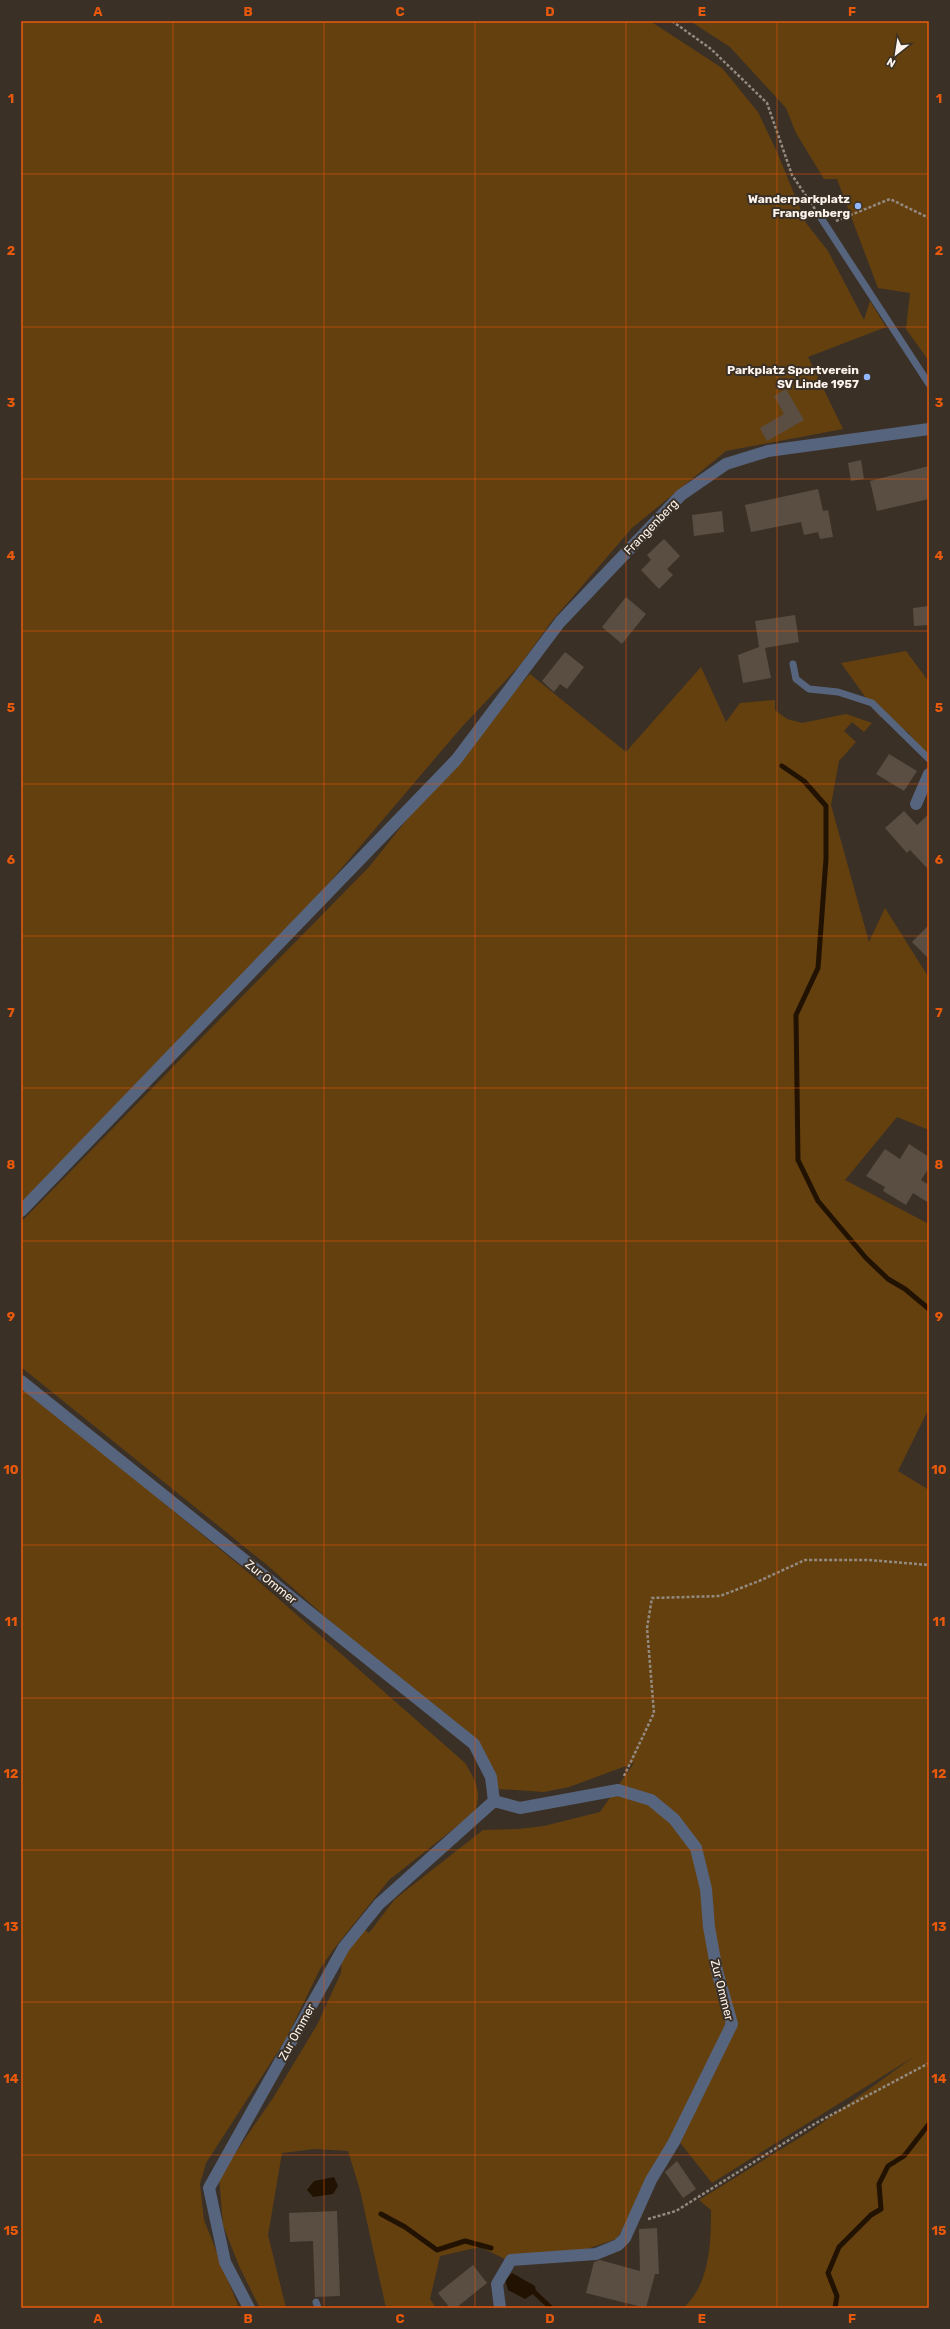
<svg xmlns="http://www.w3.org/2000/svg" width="950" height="2329" font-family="Rubik,sans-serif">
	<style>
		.green { fill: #65400f }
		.water { fill: #221202 }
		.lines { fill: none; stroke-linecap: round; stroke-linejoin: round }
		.stream { stroke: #221202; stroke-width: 5 }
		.building { fill: #5a4e42 }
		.path { stroke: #938a80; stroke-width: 2.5; stroke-dasharray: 3 2; stroke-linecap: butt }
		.service { stroke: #56647e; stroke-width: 7 }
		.minor { stroke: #56647e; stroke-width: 12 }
		.grid { fill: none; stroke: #e8590c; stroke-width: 1; stroke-opacity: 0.55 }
		.poi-dot { fill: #92b7fd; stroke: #3b3025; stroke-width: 1.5 }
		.labels { text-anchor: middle; stroke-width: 4; stroke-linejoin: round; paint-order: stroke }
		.poi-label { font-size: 12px; font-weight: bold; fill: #fbf3ec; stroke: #3b3025; text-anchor: end }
		.street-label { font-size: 12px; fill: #fbf3ec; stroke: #3b3025 }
		.neatline { fill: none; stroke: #e8590c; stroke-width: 1.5 }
		.grid-label { font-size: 13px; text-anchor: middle; font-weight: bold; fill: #e8590c }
	</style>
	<rect width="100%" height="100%" fill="#3b3025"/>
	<!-- green -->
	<g class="green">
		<path d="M21 21H650L722 68 758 112 777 152 806 223 828 251 864 320 870 301 886 327 808 357 843 429 726 451 632 528 551 622 520 665 460 729 312 903 21 1210Z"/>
		<path d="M690 21H929V361L906 329 910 293 878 288 837 179H824L796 133 786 108 730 47Z"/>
		<path d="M906 651 929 682 928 762 908 732 879 716 841 663Z"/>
		<path d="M701 667 726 722 740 703 775 700V710L787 719 802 723 846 714 872 723 864 732 852 722 844 731 856 742 839 761 831 805 869 942 885 908 929 978V1053L927 1059 929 1061V1130L897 1117 845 1180 929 1224V1408L898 1471 929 1490V2308H683C710 2285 711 2243 711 2210L699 2200 812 2130 915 2056 712 2183 678 2140 653 2185 641 2218 633 2215 616 2239 587 2249 507 2260 480 2247 440 2256 430 2299 436 2308H386L360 2190 348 2151 314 2149 282 2153 268 2235 286 2308H260L239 2266 223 2225 219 2177 273 2098 317 2025 341 1973 342 1958 362 1928 369 1933 395 1899 483 1830 518 1829 544 1826 600 1812 634 1763 569 1787 544 1792 499 1789 478 1752 267 1565 21 1367V1222L369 867 472 738 530 674 626 752Z"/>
		<path d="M21 1385 256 1579 465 1763C476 1781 482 1792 475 1812L389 1880 333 1950 320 1969 286 2039 206 2163 200 2184 204 2220 239 2308H21Z"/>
	</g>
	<!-- water -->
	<g class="water">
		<path d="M334 2177 338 2186 333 2194 313 2197 307 2190 314 2181Z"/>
		<path d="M512 2273 535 2286 536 2292 525 2299 508 2290 505 2280Z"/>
	</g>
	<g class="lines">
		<!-- stream -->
		<g class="stream">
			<path d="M782 766 804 781 826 806V859L818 968 796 1015 798 1160 818 1201 866 1258 888 1279 905 1289 929 1309"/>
			<path d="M381 2214 405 2227 437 2250 465 2241 491 2248"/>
			<path d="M530 2288 551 2308"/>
			<path d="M835 2308 837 2296 828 2273 839 2247 871 2215 881 2209 879 2184 888 2166 904 2156 929 2124"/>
		</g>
	</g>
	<!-- building -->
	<g class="building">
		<path d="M786 389 804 420 767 441 760 428 784 414 774 396Z"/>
		<path d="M861 460 864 479 851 481 848 463Z"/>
		<path d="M929 466V499L877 511 870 481Z"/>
		<path d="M818 489 823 511 828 510 833 537 820 539 818 532 804 535 801 522 751 532 745 505Z"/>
		<path d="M722 511 724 532 694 536 692 515Z"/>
		<path d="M664 539 680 556 667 569 673 575 659 589 641 570 651 560 647 555Z"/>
		<path d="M626 597 646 614 622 644 602 627Z"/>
		<path d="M929 606V625L914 626 913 608Z"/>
		<path d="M795 615 799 642 765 648 771 678 743 683 738 655 759 647 755 621Z"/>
		<path d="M565 652 584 667 567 689 560 684 554 692 542 681Z"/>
		<path d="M889 754 917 771 904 791 876 774Z"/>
		<path d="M904 811 917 825 929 814V870L910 850 907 853 885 828Z"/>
		<path d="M929 925V959L912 942Z"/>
		<path d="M909 1144 929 1157V1168L921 1180 929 1185V1203L913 1193 906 1205 883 1191 885 1187 866 1176 885 1149 900 1159Z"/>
		<path d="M677 2161 696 2189 683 2198 665 2172Z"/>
		<path d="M337 2211 340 2296 315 2297 313 2241 290 2242 289 2213Z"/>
		<path d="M657 2228 659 2274H655L646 2308 586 2293 594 2262 600 2260 640 2271 639 2229Z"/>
		<path d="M473 2265 487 2283 456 2308H450L438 2293Z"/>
	</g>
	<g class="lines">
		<!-- path -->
		<g class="path">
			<path d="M672 21 711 49 767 103 792 175 815 209"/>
			<path d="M836 221 890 199 929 218"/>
			<path d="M624 1776 654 1713 647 1628 652 1598 720 1596 759 1581 805 1560H869L929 1565"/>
			<path d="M648 2219 676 2211 816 2123 929 2063"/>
		</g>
		<!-- service -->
		<g class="service">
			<path d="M821 218 929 384"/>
			<path d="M793 664 796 679 809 689 838 692 872 703 929 759"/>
			<path d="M316 2302 318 2308"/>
		</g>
		<!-- minor -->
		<g class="minor">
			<path d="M916 804 929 774"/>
			<path d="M21 1211 456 760 560 622 681 495 726 464 768 451 929 429"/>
			<path d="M21 1381 474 1744 491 1777 494 1801"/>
			<path d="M494 1801 520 1808 618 1790 651 1800 674 1819 696 1848 706 1889 709 1927 717 1971 732 2024 674 2142 651 2180 625 2238 618 2245 596 2254 511 2260 497 2284 500 2308"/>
			<path d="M249 2308 225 2262 209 2188 344 1947 379 1904 494 1801"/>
		</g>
	</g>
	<!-- grid -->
	<path class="grid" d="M173 21V2308M324 21V2308M475 21V2308M626 21V2308M777 21V2308M21 174H929M21 327H929M21 479H929M21 631H929M21 784H929M21 936H929M21 1088H929M21 1241H929M21 1393H929M21 1545H929M21 1698H929M21 1850H929M21 2002H929M21 2155H929"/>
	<!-- markers -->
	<g class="poi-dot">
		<circle cx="858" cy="206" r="4"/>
		<circle cx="867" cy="377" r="4"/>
	</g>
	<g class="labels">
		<!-- poi labels -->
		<g class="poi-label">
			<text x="850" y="203">Wanderparkplatz<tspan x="850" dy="14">Frangenberg</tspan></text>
			<text x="859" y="374">Parkplatz Sportverein<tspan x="859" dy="14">SV Linde 1957</tspan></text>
		</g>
		<!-- street labels -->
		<g class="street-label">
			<text transform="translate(651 527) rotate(-46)" y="4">Frangenberg</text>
			<text transform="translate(271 1582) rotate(39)" y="4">Zur Ommer</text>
			<text transform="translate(722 1990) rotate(76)" y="4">Zur Ommer</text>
			<text transform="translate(297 2032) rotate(-61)" y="4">Zur Ommer</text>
		</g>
	</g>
	<!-- border -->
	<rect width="950" height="2329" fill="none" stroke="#3b3025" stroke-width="44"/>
	<!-- north arrow -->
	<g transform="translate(896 54) rotate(210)" stroke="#3b3025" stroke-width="3" paint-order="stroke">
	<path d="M0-3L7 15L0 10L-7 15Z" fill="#fbf3ec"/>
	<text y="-6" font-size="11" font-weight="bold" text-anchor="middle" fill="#fbf3ec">N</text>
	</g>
	<rect x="22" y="22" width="906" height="2285" class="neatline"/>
	<g class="grid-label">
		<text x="98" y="16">A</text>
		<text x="248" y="16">B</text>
		<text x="400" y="16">C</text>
		<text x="550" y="16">D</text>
		<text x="702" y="16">E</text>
		<text x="852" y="16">F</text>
		<text x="11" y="103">1</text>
		<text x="939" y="103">1</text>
		<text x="11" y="255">2</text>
		<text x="939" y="255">2</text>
		<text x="11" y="407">3</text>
		<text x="939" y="407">3</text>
		<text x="11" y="560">4</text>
		<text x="939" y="560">4</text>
		<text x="11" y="712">5</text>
		<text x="939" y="712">5</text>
		<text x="11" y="864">6</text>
		<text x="939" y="864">6</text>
		<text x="11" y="1017">7</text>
		<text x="939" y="1017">7</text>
		<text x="11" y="1169">8</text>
		<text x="939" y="1169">8</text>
		<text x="11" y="1321">9</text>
		<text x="939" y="1321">9</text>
		<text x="11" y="1474">10</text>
		<text x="939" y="1474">10</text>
		<text x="11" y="1626">11</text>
		<text x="939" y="1626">11</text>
		<text x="11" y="1778">12</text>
		<text x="939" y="1778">12</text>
		<text x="11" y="1931">13</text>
		<text x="939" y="1931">13</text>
		<text x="11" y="2083">14</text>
		<text x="939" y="2083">14</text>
		<text x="11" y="2235">15</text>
		<text x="939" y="2235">15</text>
		<text x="98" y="2323">A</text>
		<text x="248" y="2323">B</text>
		<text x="400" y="2323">C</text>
		<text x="550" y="2323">D</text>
		<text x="702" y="2323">E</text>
		<text x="852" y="2323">F</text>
	</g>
</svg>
